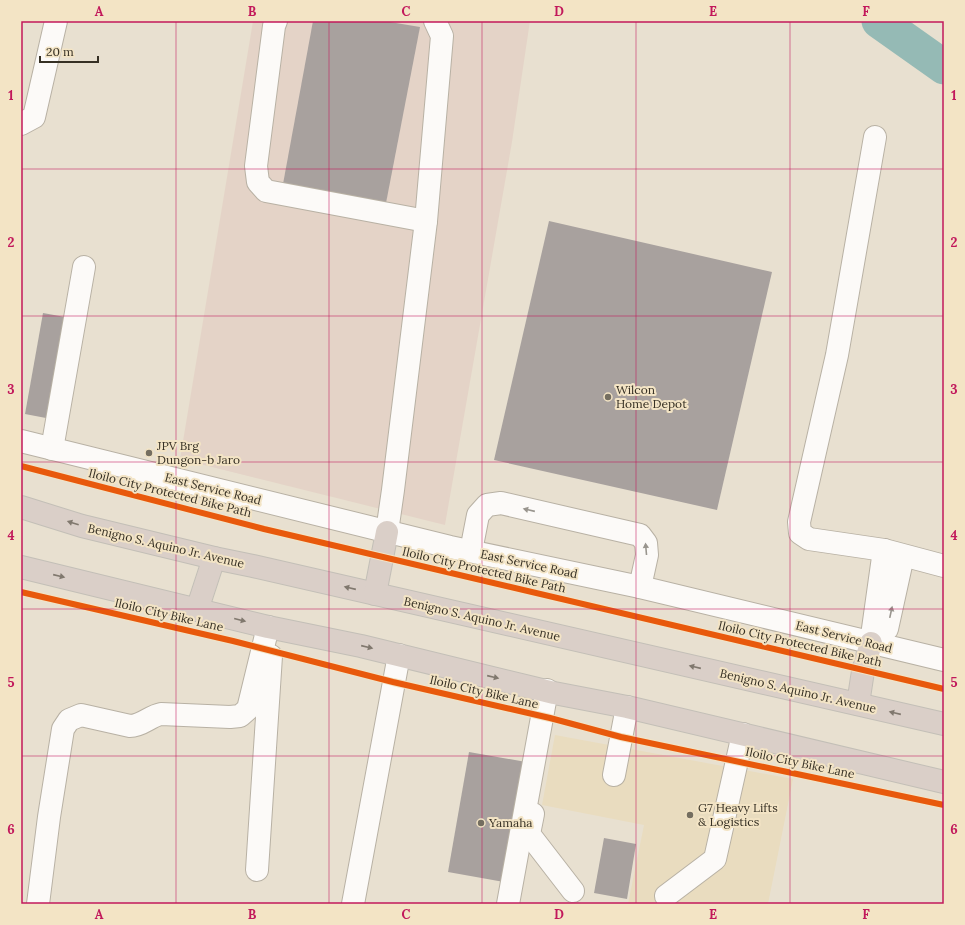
<svg xmlns="http://www.w3.org/2000/svg" width="965" height="925" font-family="Lora,serif">
	<style>
		.built { fill: #e9dcbf }
		.industrial { fill: #e4d3c7 }
		.lines { fill: none; stroke-linecap: round; stroke-linejoin: round }
		.river { stroke: #95bab5; stroke-width: 35 }
		.building { fill: #a8a19e }
		.minor-casing { stroke: #b8b1a4; stroke-width: 24 }
		.highway-casing { stroke: #c3bfb7; stroke-width: 24 }
		.minor { stroke: #fcfaf8; stroke-width: 22 }
		.highway { stroke: #dacfc8; stroke-width: 22 }
		.cycleway-casing { stroke: #f3e4c5; stroke-width: 8 }
		.cycleway { stroke: #e8590c; stroke-width: 6 }
		.oneway { fill: #99958e }
		.oneway2 { fill: #80786e }
		.grid { fill: none; stroke: #c2185b; stroke-width: 1; stroke-opacity: 0.55 }
		.poi-dot { fill: #746e60; stroke: #f3e4c5; stroke-width: 1.5 }
		.labels { text-anchor: middle; stroke-width: 4; stroke-linejoin: round; paint-order: stroke }
		.poi-label { font-size: 12px; fill: #363024; stroke: #f3e4c5; text-anchor: start }
		.street-label { font-size: 12px; fill: #363024; stroke: #f3e4c5 }
		.neatline { fill: none; stroke: #c2185b; stroke-width: 1.5 }
		.grid-label { font-size: 13px; text-anchor: middle; font-weight: bold; fill: #c2185b }
	</style>
	<rect width="100%" height="100%" fill="#e8e0d0"/>
	<!-- built -->
	<path class="built" d="M555 735 793 779 768 904H628L644 825 542 805Z"/>
	<!-- industrial -->
	<path class="industrial" d="M253 21H530L512 142 445 525 180 459Z"/>
	<g class="lines">
		<!-- river -->
		<path class="river" d="M879 21 944 67"/>
	</g>
	<!-- building -->
	<g class="building">
		<path d="M313 21H384L420 27 386 203 283 184Z"/>
		<path d="M549 221 772 272 717 510 494 460Z"/>
		<path d="M43 313 65 317 46 418 25 414Z"/>
		<path d="M469 752 526 762 504 882 448 872Z"/>
		<path d="M604 838 636 844 627 899 594 893Z"/>
	</g>
	<g class="lines">
		<!-- minor casing -->
		<g class="minor-casing">
			<g id="minor">
				<path d="M276 21 274 26 256 166 258 182 266 191 426 221"/>
				<path d="M21 124 34 117 56 21"/>
				<path d="M875 137 837 355 799 522 800 533 809 539 884 550 944 566"/>
				<path d="M21 441 450 547 640 587 944 660"/>
				<path d="M52 449 84 267"/>
				<path d="M387 532 393 490 426 221 442 36 435 21"/>
				<path d="M471 551 478 515 487 505 501 503 640 535 646 543 647 555 640 587"/>
				<path d="M871 643 887 629 903 556"/>
				<path d="M871 643 884 550"/>
				<path d="M614 775 627 707"/>
				<path d="M533 814 529 834 573 891"/>
				<path d="M257 870 271 656"/>
				<path d="M666 896 715 859 743 734"/>
				<path d="M38 904 49 817 63 729 69 720 81 715 130 726C142 726 150 716 161 714L230 717 240 716 248 709 268 627"/>
				<path d="M353 904 399 655"/>
				<path d="M508 904 547 690"/>
			</g>
		</g>
		<!-- highway casing -->
		<g class="highway-casing">
			<g id="highway">
				<path d="M21 507 82 526 214 558 253 566 944 724"/>
				<path d="M21 567 268 627 361 646 554 693 627 707 944 782"/>
				<path d="M375 594 387 532"/>
				<path d="M197 610 214 558"/>
				<path d="M858 704 863 671 871 643"/>
			</g>
		</g>
		<!-- minor -->
		<use href="#minor" class="minor"/>
		<!-- highway -->
		<use href="#highway" class="highway"/>
		<!-- cycleway casing -->
		<g class="cycleway-casing">
			<g id="cycleway">
				<path d="M21 466 264 529 944 689"/>
				<path d="M21 592 233 641 393 682 550 718 621 737 944 805"/>
			</g>
		</g>
		<!-- cycleway -->
		<use href="#cycleway" class="cycleway"/>
	</g>
	<!-- one-way arrows -->
	<defs><path id="oneway-solid" d="M-6-.8H1V-3.2L6.5 0L1 3.2V.8H-6Z"/></defs>
	<g class="oneway">
		<use href="#oneway-solid" transform="translate(529 510) rotate(-167)"/>
		<use href="#oneway-solid" transform="translate(646 549) rotate(-95)"/>
		<use href="#oneway-solid" transform="translate(891 612) rotate(-78)"/>
	</g>
	<g class="oneway2">
		<use href="#oneway-solid" transform="translate(73 523) rotate(-162)"/>
		<use href="#oneway-solid" transform="translate(59 576) rotate(13)"/>
		<use href="#oneway-solid" transform="translate(350 588) rotate(-167)"/>
		<use href="#oneway-solid" transform="translate(240 620) rotate(14)"/>
		<use href="#oneway-solid" transform="translate(367 647) rotate(13)"/>
		<use href="#oneway-solid" transform="translate(695 667) rotate(-167)"/>
		<use href="#oneway-solid" transform="translate(493 677) rotate(13)"/>
		<use href="#oneway-solid" transform="translate(895 713) rotate(-167)"/>
	</g>
	<!-- grid -->
	<path class="grid" d="M176 21V904M329 21V904M482 21V904M636 21V904M790 21V904M21 169H944M21 316H944M21 462H944M21 609H944M21 756H944"/>
	<!-- markers -->
	<g class="poi-dot">
		<circle cx="608" cy="397" r="4"/>
		<circle cx="149" cy="453" r="4"/>
		<circle cx="690" cy="815" r="4"/>
		<circle cx="481" cy="823" r="4"/>
	</g>
	<g class="labels">
		<!-- poi labels -->
		<g class="poi-label">
			<text x="616" y="394">Wilcon<tspan x="616" dy="14">Home Depot</tspan></text>
			<text x="157" y="450">JPV Brg<tspan x="157" dy="14">Dungon-b Jaro</tspan></text>
			<text x="698" y="812">G7 Heavy Lifts<tspan x="698" dy="14">&amp; Logistics</tspan></text>
			<text x="489" y="827">Yamaha</text>
		</g>
		<!-- street labels -->
		<g class="street-label">
			<text transform="translate(213 489) rotate(14)" y="4">East Service Road</text>
			<text transform="translate(170 493) rotate(14)" y="4">Iloilo City Protected Bike Path</text>
			<text transform="translate(166 546) rotate(13)" y="4">Benigno S. Aquino Jr. Avenue</text>
			<text transform="translate(529 564) rotate(12)" y="4">East Service Road</text>
			<text transform="translate(484 570) rotate(13)" y="4">Iloilo City Protected Bike Path</text>
			<text transform="translate(169 615) rotate(13)" y="4">Iloilo City Bike Lane</text>
			<text transform="translate(482 619) rotate(13)" y="4">Benigno S. Aquino Jr. Avenue</text>
			<text transform="translate(844 637) rotate(14)" y="4">East Service Road</text>
			<text transform="translate(800 644) rotate(13)" y="4">Iloilo City Protected Bike Path</text>
			<text transform="translate(798 691) rotate(13)" y="4">Benigno S. Aquino Jr. Avenue</text>
			<text transform="translate(484 692) rotate(13)" y="4">Iloilo City Bike Lane</text>
			<text transform="translate(800 763) rotate(12)" y="4">Iloilo City Bike Lane</text>
		</g>
	</g>
	<!-- border -->
	<rect width="965" height="925" fill="none" stroke="#f3e4c5" stroke-width="44"/>
	<!-- scale -->
	<path d="M40 56v6h58v-6" fill="none" stroke="#363024" stroke-width="2"/>
	<text x="46" y="56" font-size="12" fill="#363024" stroke="#f3e4c5" stroke-width="3" paint-order="stroke">20 m</text>
	<rect x="22" y="22" width="921" height="881" class="neatline"/>
	<g class="grid-label">
		<text x="99" y="16">A</text>
		<text x="252" y="16">B</text>
		<text x="406" y="16">C</text>
		<text x="559" y="16">D</text>
		<text x="713" y="16">E</text>
		<text x="866" y="16">F</text>
		<text x="11" y="100">1</text>
		<text x="954" y="100">1</text>
		<text x="11" y="247">2</text>
		<text x="954" y="247">2</text>
		<text x="11" y="394">3</text>
		<text x="954" y="394">3</text>
		<text x="11" y="540">4</text>
		<text x="954" y="540">4</text>
		<text x="11" y="687">5</text>
		<text x="954" y="687">5</text>
		<text x="11" y="834">6</text>
		<text x="954" y="834">6</text>
		<text x="99" y="919">A</text>
		<text x="252" y="919">B</text>
		<text x="406" y="919">C</text>
		<text x="559" y="919">D</text>
		<text x="713" y="919">E</text>
		<text x="866" y="919">F</text>
	</g>
</svg>
